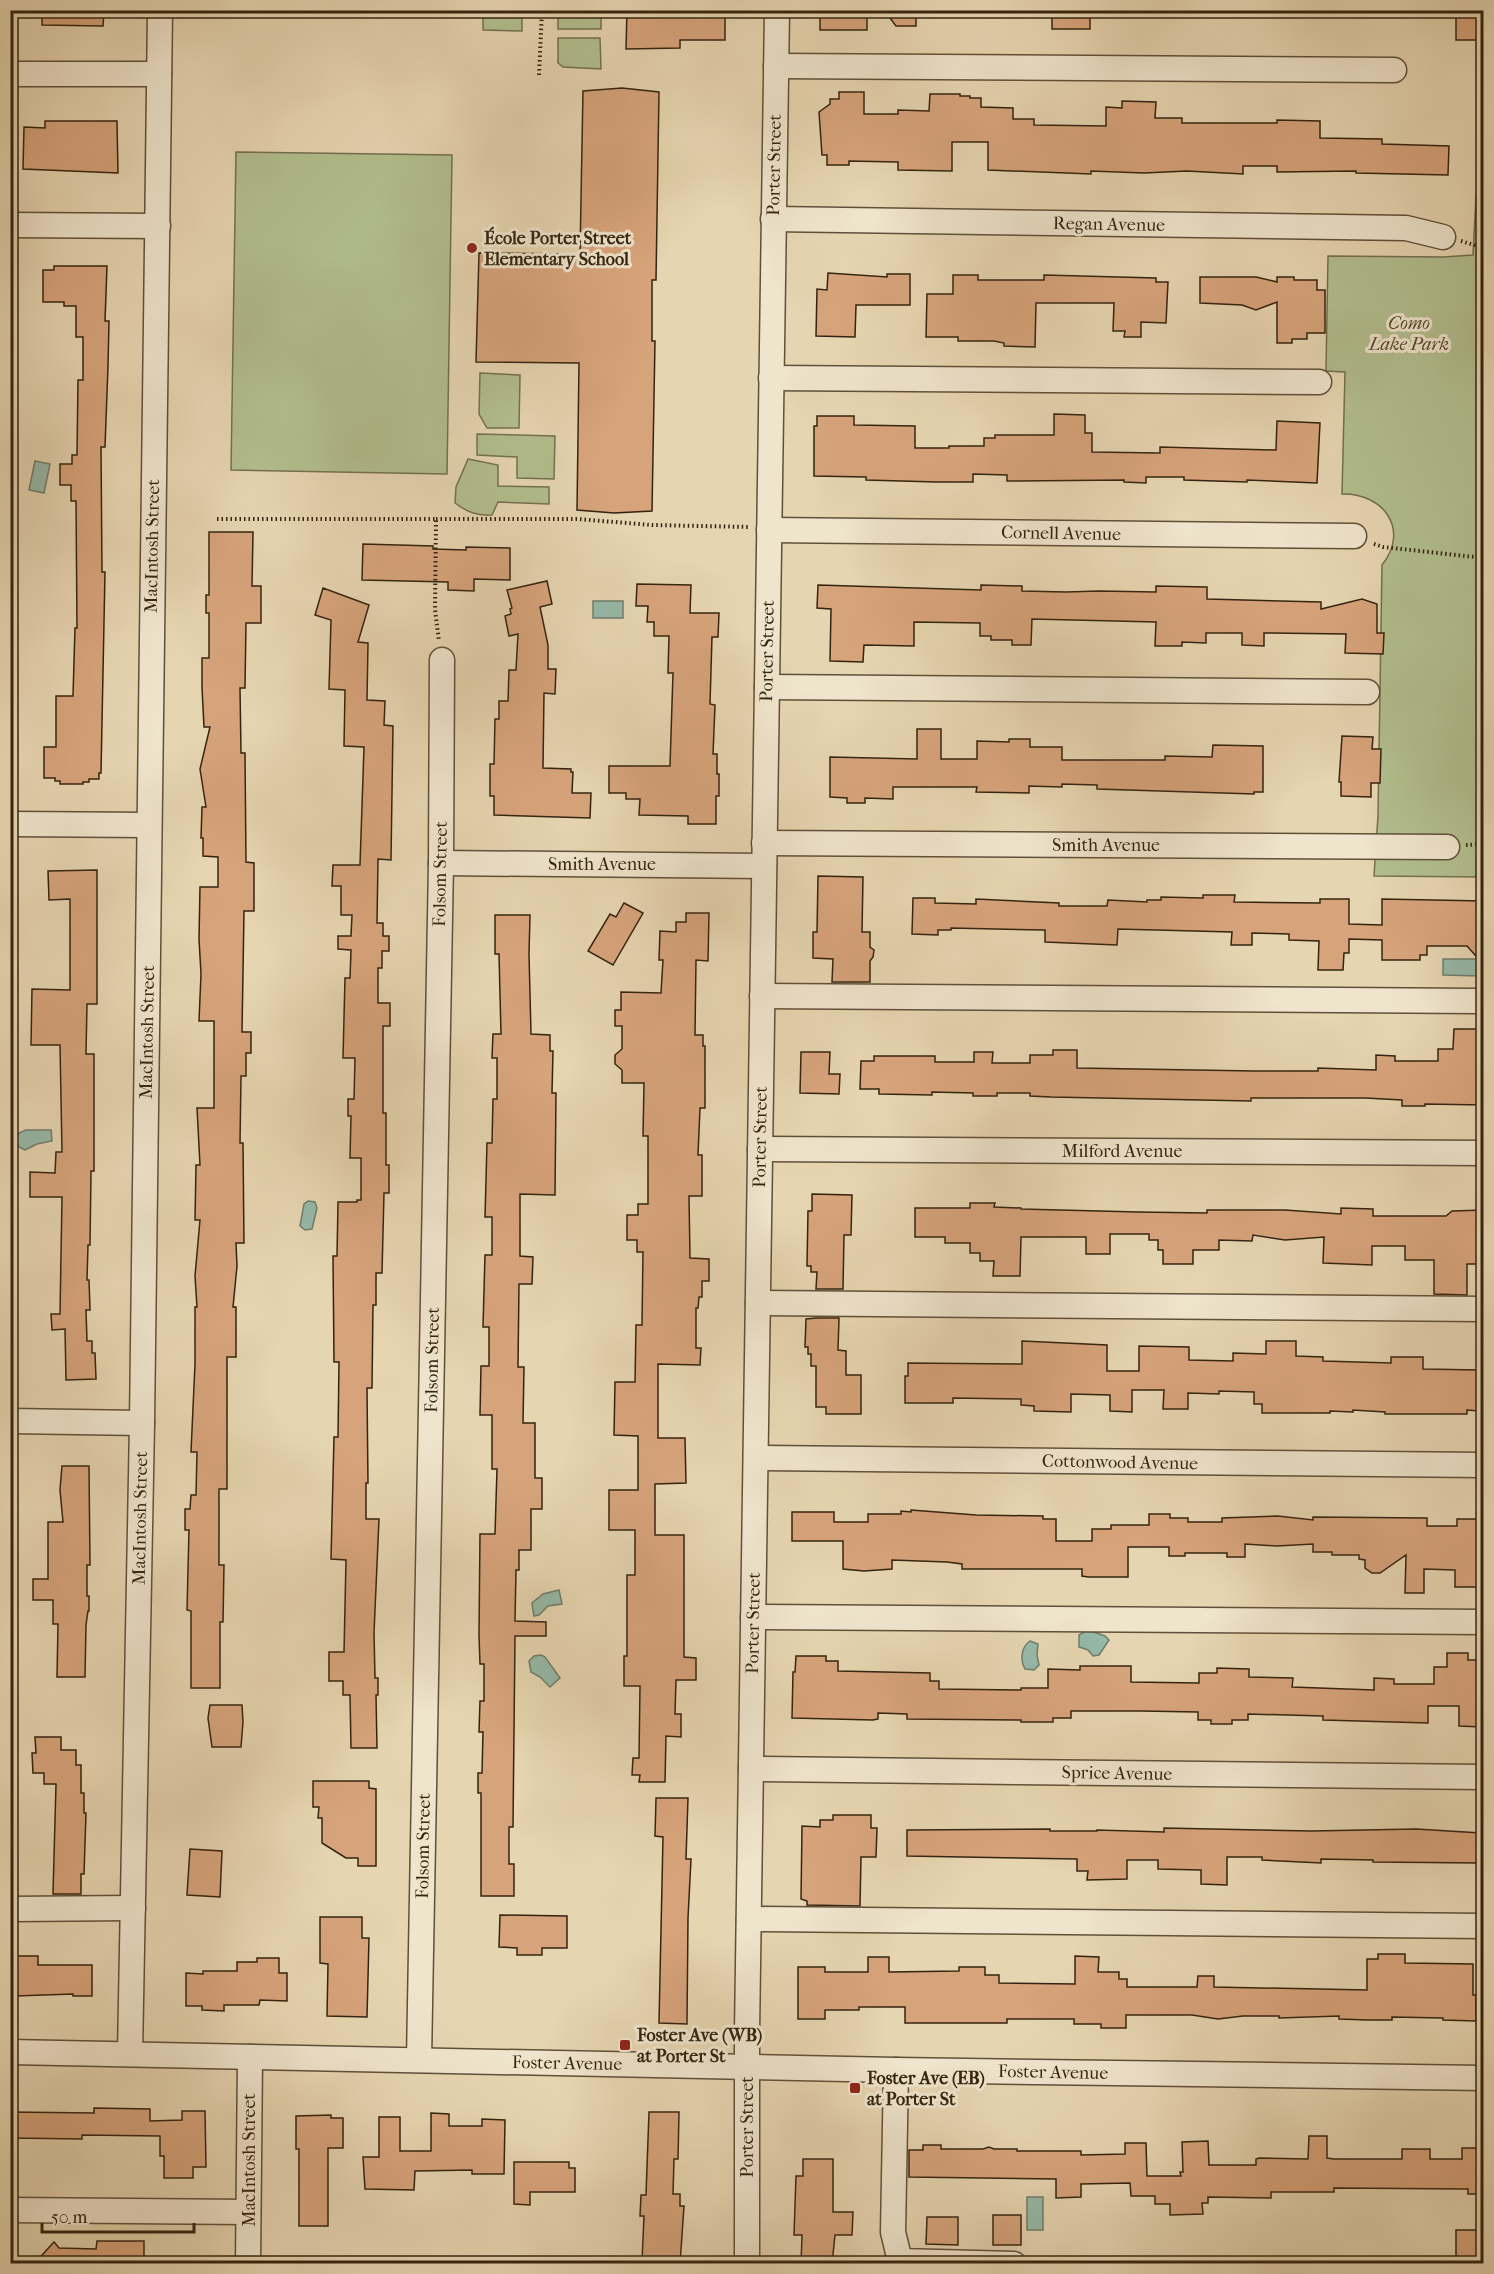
<svg xmlns="http://www.w3.org/2000/svg" width="1494" height="2274" font-family="'IM FELL French Canon',serif">
	<style>
		.green { fill: #b2be8e; stroke: #73714e; stroke-width: 1.5 }
		.water { fill: #96b9a9; stroke: #6f7d6b; stroke-width: 1.5 }
		.building { fill: #d7a37b; stroke: #34240f; stroke-width: 1.5 }
		.lines { fill: none; stroke-linecap: round; stroke-linejoin: round }
		.minor-casing { stroke: #605038; stroke-width: 27 }
		.path { stroke: #34240f; stroke-width: 4; stroke-dasharray: 1.5 3; stroke-linecap: butt }
		.minor { stroke: #efe4cc; stroke-width: 24 }
		.poi-dot { fill: #8f2418; stroke: #efe4cc; stroke-width: 2 }
		.labels { text-anchor: middle; stroke-width: 6; stroke-linejoin: round; paint-order: stroke }
		.street-label { font-size: 18px; fill: #34240f; stroke: #efe4cc }
		.poi-label { font-size: 18px; font-weight: bold; fill: #34240f; stroke: #efe4cc; text-anchor: start }
		.park-label { font-size: 18px; font-style: italic; fill: #544a2f; stroke: #efe4cc }
	</style>
	<rect width="100%" height="100%" fill="#e6d5b1"/>
	<filter id="stains"><feTurbulence type="fractalNoise" baseFrequency=".00333" numOctaves="4"/><feColorMatrix values="0 0 0 0 .2 0 0 0 0 .09 0 0 0 0 .02 0 0 0 .5 -.17"/></filter>
	<radialGradient id="worn" r=".72"><stop offset=".6" stop-color="#630" stop-opacity="0"/><stop offset="1" stop-color="#630" stop-opacity=".3"/></radialGradient>
	<!-- green -->
	<g class="green">
		<path d="M483 11H522V31L483 30Z"/>
		<rect x="558" y="11" width="43" height="18"/>
		<path d="M558 38H600L601 69 563 67 558 63Z"/>
		<path d="M236 152 452 155 447 474 231 470Z"/>
		<path d="M1476 196H1483V877L1374 876 1378 816 1382 565C1410 530 1384 493 1342 494L1345 372 1326 371 1328 256 1443 257 1473 255Z"/>
		<path d="M480 373 520 375 519 428H487L479 414Z"/>
		<path d="M477 434 555 436 554 479 517 478V457L477 455Z"/>
		<path d="M468 459 498 465V486L549 487V504L498 502 492 515C477 516 467 512 455 503L456 487Z"/>
	</g>
	<!-- water -->
	<g class="water">
		<path d="M35 461 50 464 44 493 29 490Z"/>
		<rect x="593" y="601" width="30" height="17"/>
		<path d="M1443 959H1478V976L1443 975Z"/>
		<path d="M26 1130H51L52 1141 37 1144 25 1150 19 1147 16 1140 19 1133Z"/>
		<path d="M308 1201 315 1202 317 1208 312 1229 305 1230 300 1226 304 1204Z"/>
		<path d="M559 1590 562 1604 548 1606 539 1615 534 1616 532 1603 543 1594Z"/>
		<path d="M1088 1630 1105 1636 1109 1640 1099 1655 1093 1656 1088 1650 1079 1647V1635Z"/>
		<path d="M1030 1641 1038 1644 1037 1655 1039 1665 1034 1670 1025 1669C1020 1660 1021 1647 1030 1641Z"/>
		<path d="M541 1655 545 1657 560 1678 550 1687 540 1677 531 1672 529 1661 534 1656Z"/>
		<rect x="1027" y="2197" width="16" height="33"/>
	</g>
	<!-- building -->
	<g class="building">
		<path d="M42 10H104L103 26 42 25Z"/>
		<path d="M627 10H725V40H680V48L626 49Z"/>
		<rect x="820" y="10" width="47" height="20"/>
		<path d="M884 10H916V26H896Z"/>
		<rect x="1052" y="10" width="38" height="19"/>
		<rect x="1456" y="12" width="28" height="28"/>
		<path d="M622 88 659 92 656 280H652V341H655L652 511 614 513 577 510 579 363 476 362 479 253 580 254 583 91Z"/>
		<path d="M839 92H864V114H898V110L929 111 930 94H960V96H970V98H981V107L1013 108V119H1034V125L1106 126V107L1122 108V101L1156 102 1155 118H1182V123H1277V120L1320 121V138L1382 139V144L1449 146 1448 175 1356 173V171L1277 172V166H1243V174L1187 171 1144 173 1091 171V174L988 170V142H952V171L898 170V162L849 161V165H827V155H822L819 112 830 104V99H839Z"/>
		<path d="M45 121H117L118 173 23 169 24 127 45 128Z"/>
		<path d="M54 266H107L105 321H109L108 366 105 447H101L102 572H105L101 773H99V779H89V782H83V784H60V781H55V778H44V747H56V696H73L75 628H77L76 501H71V485H60V464H72V455H77L78 380H83V337H76V306H64V302H43V270H54Z"/>
		<path d="M828 273 887 277V274H910V305H856L855 337 816 336 817 289 827 290Z"/>
		<path d="M953 275H978V280H1044V275L1156 278V282H1168L1166 323 1141 322V337H1124L1125 331H1113L1114 303H1036L1035 347 1004 346V343L994 341H958V337H926L927 294H953Z"/>
		<path d="M1200 277H1256L1277 282V277H1294V280H1317V290H1325V333H1307V339H1292V343H1277V302L1256 310 1242 305 1200 303Z"/>
		<path d="M1054 414 1085 415V433H1092V452L1160 453V447L1276 450 1277 421 1320 423 1317 483 1247 480V482L1184 480V477H1146V483L1124 482V480L1007 481V475L973 474V482H937L866 480V477L814 476V426H817V416H854V425L915 426V448H949V446H984V438H995V435H1054Z"/>
		<path d="M209 532H253L252 586H261V623H246L245 688H240L241 753H245L246 862 254 863V911H244L242 1032H251V1053H246V1076H241L240 1143H243L244 1243H236L237 1266 233 1307H236V1357H227V1489H219V1565H224L223 1622H220V1688H191V1611L187 1610 189 1530H185V1509H190L191 1495H196L197 1452H191L195 1364V1307H197L195 1276 200 1220H195L196 1165H200L197 1108H214V1021H199L201 974 199 939 200 887H218V857L203 856V838H201L202 807H206L200 769 210 727H204L202 688V658H209V613H206V595H209Z"/>
		<path d="M363 544 433 546V549L466 550V547L510 548V580L474 579V591L448 590V582L362 580Z"/>
		<path d="M547 581 552 604 540 607 548 645V669H556L555 694 544 693 543 768 571 769V772H573L572 793H591L590 818 494 815V796H490V764H494L495 719H499V701H508L509 670H516L518 634 509 636 505 616 511 614 510 609 512 608 507 590Z"/>
		<path d="M637 584 691 585 690 613H719L718 637H712L710 704 715 705 713 754H717V774H719V796H716V824H688V816L639 815 640 799H626V793H609V766H670L673 673H668L669 636H654V622H647L648 606H636Z"/>
		<path d="M818 585 981 590V585L1022 586V591L1066 592 1099 591 1156 592V586L1207 587V599L1321 602V609L1362 599 1377 604V633H1384L1383 654 1345 653 1346 634 1264 633V646L1242 645V633H1206V643L1182 642V646H1155L1156 622 1032 619 1031 645H1012V640H991V636H980V623L914 622V646L864 645 863 662 830 661 831 609 817 608Z"/>
		<path d="M323 588 369 605 358 642 368 643 367 700 385 701 384 725 393 726 391 860 378 859 377 923H383V936H389V951H382V968H378V1003H390V1026H383V1113H386V1165H389V1193H384L382 1273H376V1305H373L372 1388H367L368 1483H366V1519H379L374 1633 375 1678H378V1695H376L377 1748H351L350 1695H343V1681H329V1652H344L346 1560 331 1559 334 1437H338L339 1362H334L333 1256H337L338 1202H357V1200H361V1158H350L351 1116H348V1099H354L355 1058H343L345 978H350L351 950 338 949V936H351L352 915H341V886H332L333 865H360L364 747 344 746 345 690 329 689 331 620 315 615Z"/>
		<path d="M917 729H941V759H977V741L1009 742V739H1030V747H1062V760H1165V756L1212 757 1213 745 1263 746V792H1254V794L1097 789V785L1062 784V787L1029 786V793L976 792 977 787H893V799L865 798V803H847V798L830 797V757L917 759Z"/>
		<path d="M1342 736 1373 737 1372 749H1381L1380 783H1371V797L1341 796V782H1339Z"/>
		<path d="M97 870V1004H87L86 1054H94V1171H91L90 1245H88L87 1280H89L90 1310H86L87 1341H92V1353H95L96 1379 66 1380 65 1329 52 1330 51 1314H60L62 1197H30V1172L55 1173 56 1152H62L60 1045H31L32 989 70 990V899L49 900 48 871Z"/>
		<path d="M818 876 863 877 862 932H870V947L874 950 873 957 870 961V982H832L833 959 813 958V932H817Z"/>
		<path d="M1203 895H1235L1234 902 1320 903V899H1349V924L1382 925V899L1484 901V965L1467 946H1427V955H1420V960H1382V940L1349 939V953H1344L1343 970H1318L1319 941 1289 940V934L1252 933V945H1231L1232 932 1118 929 1117 945 1045 942V930L951 928V930H938V935L912 934 913 898H935V903L976 904V899L1059 903V906H1107L1108 900 1147 902V900H1161V897L1203 898Z"/>
		<path d="M624 903 643 913 613 965 588 951 610 914 616 917Z"/>
		<path d="M686 913H709L708 961 696 960 695 1035H703V1046H705V1108H700L698 1155H702V1196H689L690 1258 709 1259V1281H702V1297H699L698 1308H696V1348H701L700 1365 658 1364V1438H685L686 1483 655 1484V1535H684V1657L696 1658V1680H676L675 1714H681V1737L666 1736 665 1782H639L640 1775H632L633 1758H639L640 1686H624V1656H627V1575H635V1530H609V1490H638V1436L614 1435 615 1382H635L636 1325H642L643 1252H637V1240H627V1215H638V1204H648V1136H643L644 1083H622V1070L615 1064V1055L622 1049V1026H615V1010H621V992L661 993 663 960H659L660 931 676 932V922H686Z"/>
		<path d="M495 915H530L529 954 531 1034 550 1035V1051H553L552 1093H556L555 1195 520 1194V1256L533 1257 532 1284H519L518 1367H524L523 1423H535V1478H542V1509H531V1550H519V1570H516L515 1621 546 1622V1636H515L513 1827H509V1864H514V1896H481V1793H478V1773H482L483 1732H479L480 1701H484V1664H480L479 1635 480 1534H495L497 1469H492V1415H480L481 1366H489V1327H483L485 1255H492V1217H485L487 1143H492L493 1099H497V1058H492L493 1034H501L499 954H495Z"/>
		<path d="M1454 1029H1481L1480 1051H1484V1105L1425 1104V1106H1402V1100L1365 1098H1251V1101L1051 1097 1030 1096V1093H997V1096H973V1093L932 1092V1095L879 1094V1089H860L861 1061H874V1056H935V1062H974V1052H993L992 1063H1030V1055H1053V1050H1077V1068L1254 1071H1318V1068L1376 1070V1055L1395 1056V1061H1438V1049H1453Z"/>
		<path d="M801 1052H830L829 1074H840L839 1094 800 1093Z"/>
		<path d="M812 1194 852 1195 851 1235H844L843 1289H816L817 1272H811V1266H807L808 1211H812Z"/>
		<path d="M970 1203H995L994 1207 1021 1208V1209L1138 1212 1207 1213V1210H1285L1341 1214V1208L1373 1209V1216H1446L1452 1211 1484 1210V1264H1467V1295L1434 1294V1260H1405V1246H1372V1265L1323 1263 1324 1237 1285 1240 1253 1235 1252 1241 1219 1240V1250H1193V1264H1163V1250H1158V1240H1149V1234H1110V1254H1086V1237H1021L1020 1276H993L994 1261H980V1253H970V1243H945V1237H915V1208H970Z"/>
		<path d="M816 1318H839L838 1350 846 1351V1375H861V1414H826V1407H816V1366H811V1354H808V1347H805L806 1319Z"/>
		<path d="M1022 1341 1107 1345V1371H1139V1346L1189 1347V1360L1233 1361V1353L1266 1354V1341H1296V1356L1323 1357V1361L1391 1363V1357H1423V1369L1480 1370 1479 1411 1467 1410V1414H1385V1412L1353 1410V1412L1330 1411V1413H1262V1404H1254V1392L1219 1391V1394L1188 1393V1409H1163L1164 1390H1132V1412L1110 1411V1395L1071 1394V1412L1034 1411V1406L1021 1405V1399L953 1398V1403H905V1376H908V1363L1022 1364Z"/>
		<path d="M62 1466H89L90 1565H87V1596H89V1611H88L86 1625 85 1677H57L58 1624H53V1600H33V1579H48V1522H63L60 1490Z"/>
		<path d="M911 1510 976 1515 1043 1516V1519H1056V1541H1092V1529H1111V1525H1149V1514H1170V1518H1188V1522H1222V1518L1278 1516 1313 1520V1517L1427 1518V1526H1457V1519H1480V1587H1455V1570L1424 1569V1593H1405L1406 1555 1380 1573H1372L1365 1568V1560L1359 1559V1555H1332V1552H1313V1544L1277 1546 1245 1544V1557H1227V1553H1185V1556H1169V1547H1128V1577H1088L1082 1576V1569H962V1564L947 1562 892 1560V1569L864 1571 843 1569V1541H792V1512H834V1522H868V1514H901V1511L911 1512Z"/>
		<path d="M1447 1653H1468V1660H1483L1482 1727 1459 1726V1706H1428V1723L1323 1720V1716L1248 1714V1720H1232V1724H1211V1720H1198V1712L1141 1711H1071V1718H1053V1722H1021V1720L907 1719V1714L878 1713V1719L873 1720 792 1718 793 1672H795L796 1656H826V1661H838V1671L930 1673V1681H939V1689L1021 1690V1688H1048V1669L1080 1670V1666H1131V1682L1199 1683V1673H1217V1668L1249 1669V1677L1293 1678 1292 1687 1374 1690V1678L1394 1679V1684H1434V1667H1447Z"/>
		<path d="M210 1705H242L243 1722 241 1747H212L208 1718Z"/>
		<path d="M35 1737H61V1750H76V1765H81V1793H84V1813H86L84 1874H81V1894H53L56 1784H44V1773H33L32 1753H36Z"/>
		<path d="M313 1781H369V1788L376 1789V1866H358V1858H346L322 1843V1818H318L319 1807H313Z"/>
		<path d="M656 1798H688L686 1859H691L688 1918 687 2024 659 2023 663 1837 655 1836Z"/>
		<path d="M833 1815H871V1828H877L876 1857H861L860 1906 807 1905V1901L801 1899 802 1826 820 1827V1820H833Z"/>
		<path d="M1164 1828 1312 1831 1416 1829 1481 1833 1480 1863 1373 1862V1860L1321 1859V1863L1262 1860V1857H1227V1885L1201 1884V1870L1158 1869V1860H1127V1879L1087 1880 1088 1871H1077V1859L907 1856V1830L1050 1829V1831H1097V1830L1164 1832Z"/>
		<path d="M190 1849 222 1851 220 1897 187 1895Z"/>
		<path d="M500 1915 567 1916V1948H542V1955H517V1948L499 1947Z"/>
		<path d="M320 1917H362V1938H369L367 2017 327 2016 328 1964 320 1963Z"/>
		<path d="M1378 1954H1405V1963L1473 1964V1995H1476V2021L1443 2020V2018L1392 2017V2020H1367L1339 2019V2016L1279 2018V2016H1243L1218 2019 1192 2015H1126V2028H1101V2024H1074V2019H1007V2023H905V2007H859V2010H825V2019H798V1967H825V1972H868V1957H889V1972L959 1971V1967H985V1975H999V1983L1075 1984V1956L1099 1957 1098 1972H1119V1979H1127V1987H1197L1198 1976H1214V1987L1367 1990V1959H1378Z"/>
		<path d="M13 1956H38V1965H92V1996H73V1994L15 1996V1994H10V1958H13Z"/>
		<path d="M257 1958H279V1973H287V2001L260 2000 259 2005H224V2011L202 2010V2006H186V1973L203 1974V1971H237V1962H257Z"/>
		<path d="M94 2108 150 2109V2121L182 2120V2111H205L206 2167H193V2178H164V2156H160V2136L82 2135V2139L10 2138V2112L94 2113Z"/>
		<path d="M649 2112H679L678 2159H674L673 2194H680V2206H684L680 2264 642 2262 644 2216H640L641 2195H646Z"/>
		<path d="M431 2113 449 2114V2126H482V2119L505 2120 504 2174H472V2170L415 2171 414 2190 365 2189 363 2157H379V2117H400V2151H431Z"/>
		<path d="M331 2115V2118H343V2148H328V2226H299V2149H296V2116Z"/>
		<path d="M1309 2136H1327V2158L1334 2159H1402V2149H1430V2159H1462V2148H1484V2194H1468V2189L1334 2188V2192H1271V2198L1208 2197V2203H1202L1203 2214 1170 2215V2204H1155V2196H1131L1130 2183 1081 2184V2197L1056 2198V2179L909 2177V2150H923V2145H941V2149H983L989 2147 994 2149H1017V2151H1081V2155L1125 2154V2143H1146L1147 2176H1181L1180 2172H1183L1182 2142 1208 2141 1209 2165H1256V2159L1259 2158 1308 2159Z"/>
		<path d="M803 2159H833V2212H853L852 2235H835L832 2264H801L802 2235H794L796 2176H803Z"/>
		<path d="M514 2162H569V2168H575V2192H530V2205L514 2204Z"/>
		<rect x="993" y="2215" width="28" height="30"/>
		<path d="M927 2217H958V2245L926 2244Z"/>
		<path d="M1456 2230H1484V2259L1456 2258Z"/>
		<path d="M97 2241H144V2264H34L54 2242 59 2248 96 2249Z"/>
	</g>
	<g class="lines">
		<!-- minor casing -->
		<g class="minor-casing">
			<g id="minor">
				<path d="M776 66 1394 70"/>
				<path d="M10 74H159"/>
				<path d="M773 219 1406 228 1443 237"/>
				<path d="M10 225 158 226"/>
				<path d="M771 378 1319 382"/>
				<path d="M769 530 1354 536"/>
				<path d="M767 687 1367 692"/>
				<path d="M10 824 149 825"/>
				<path d="M764 843 1447 847"/>
				<path d="M441 863 764 866"/>
				<path d="M762 996 1476 1001 1484 1003"/>
				<path d="M760 1149 1484 1153"/>
				<path d="M758 1303 1484 1309"/>
				<path d="M10 1421 142 1423"/>
				<path d="M756 1458 1484 1465"/>
				<path d="M753 1617 1484 1622"/>
				<path d="M751 1769 1484 1777"/>
				<path d="M10 1909 133 1908"/>
				<path d="M749 1919 1484 1926"/>
				<path d="M10 2052 896 2070 1484 2078"/>
				<path d="M130 2054 142 1423 160 10"/>
				<path d="M419 2060 441 863 442 660"/>
				<path d="M896 2070 893 2232 900 2261 1014 2264"/>
				<path d="M10 2210 248 2212"/>
				<path d="M248 2264 250 2057"/>
				<path d="M747 2264V2032L777 10"/>
			</g>
		</g>
		<!-- path -->
		<g class="path">
			<path d="M539 75 542 10"/>
			<path d="M1461 241 1484 248"/>
			<path d="M217 519H436L435 610 439 641"/>
			<path d="M436 519H577L652 525 750 527"/>
			<path d="M1374 544 1383 547 1484 558"/>
			<path d="M1466 845 1484 844"/>
		</g>
		<!-- minor -->
		<use href="#minor" class="minor"/>
	</g>
	<!-- markers -->
	<g class="poi-dot">
		<circle cx="472" cy="248" r="6"/>
		<rect x="619" y="2039" width="12" height="12" rx="3"/>
		<rect x="849" y="2082" width="12" height="12" rx="3"/>
	</g>
	<g class="labels">
		<!-- street labels -->
		<g class="street-label">
			<text transform="translate(774 165) rotate(-89)" y="6">Porter Street</text>
			<text transform="translate(1109 224) rotate(1)" y="6">Regan Avenue</text>
			<text transform="translate(1061 533) rotate(1)" y="6">Cornell Avenue</text>
			<text transform="translate(152 546) rotate(-89)" y="6">MacIntosh Street</text>
			<text transform="translate(767 651) rotate(-89)" y="6">Porter Street</text>
			<text x="1106" y="851">Smith Avenue</text>
			<text x="602" y="870">Smith Avenue</text>
			<text transform="translate(440 874) rotate(-89)" y="6">Folsom Street</text>
			<text transform="translate(147 1032) rotate(-89)" y="6">MacIntosh Street</text>
			<text transform="translate(760 1137) rotate(-89)" y="6">Porter Street</text>
			<text x="1122" y="1157">Milford Avenue</text>
			<text transform="translate(432 1360) rotate(-89)" y="6">Folsom Street</text>
			<text transform="translate(1120 1462) rotate(1)" y="6">Cottonwood Avenue</text>
			<text transform="translate(140 1518) rotate(-89)" y="6">MacIntosh Street</text>
			<text transform="translate(753 1623) rotate(-89)" y="6">Porter Street</text>
			<text transform="translate(1117 1773) rotate(1)" y="6">Sprice Avenue</text>
			<text transform="translate(423 1846) rotate(-89)" y="6">Folsom Street</text>
			<text transform="translate(567 2063) rotate(1)" y="6">Foster Avenue</text>
			<text transform="translate(1053 2072) rotate(1)" y="6">Foster Avenue</text>
			<text transform="translate(747 2127) rotate(-90)" y="6">Porter Street</text>
			<text transform="translate(249 2160) rotate(-90)" y="6">MacIntosh Street</text>
		</g>
		<!-- poi labels -->
		<g class="poi-label">
			<text x="484" y="244">École Porter Street<tspan x="484" dy="21">Elementary School</tspan></text>
			<text x="637" y="2041">Foster Ave (WB)<tspan x="637" dy="21">at Porter St</tspan></text>
			<text x="867" y="2084">Foster Ave (EB)<tspan x="867" dy="21">at Porter St</tspan></text>
		</g>
		<!-- park labels -->
		<g class="park-label">
			<text x="1409" y="329">Como<tspan x="1409" dy="21">Lake Park</tspan></text>
		</g>
	</g>
	<!-- margin -->
	<rect width="1494" height="2274" fill="none" stroke="#e6d5b1" stroke-width="36"/>
	<rect x="12" y="12" width="1470" height="2250" fill="none" stroke="#34240f" stroke-width="3"/>
	<rect x="18" y="18" width="1458" height="2238" fill="none" stroke="#34240f" stroke-width="1.5"/>
	<!-- scale -->
	<path d="M42 2223v9h152v-9" fill="none" stroke="#34240f" stroke-width="3"/>
	<text x="51" y="2223" font-size="18" fill="#34240f" stroke="#efe4cc" stroke-width="4.5" paint-order="stroke">50 m</text>
	<rect width="100%" height="100%" filter="url(#stains)"/>
	<rect width="100%" height="100%" fill="url(#worn)"/>
</svg>
